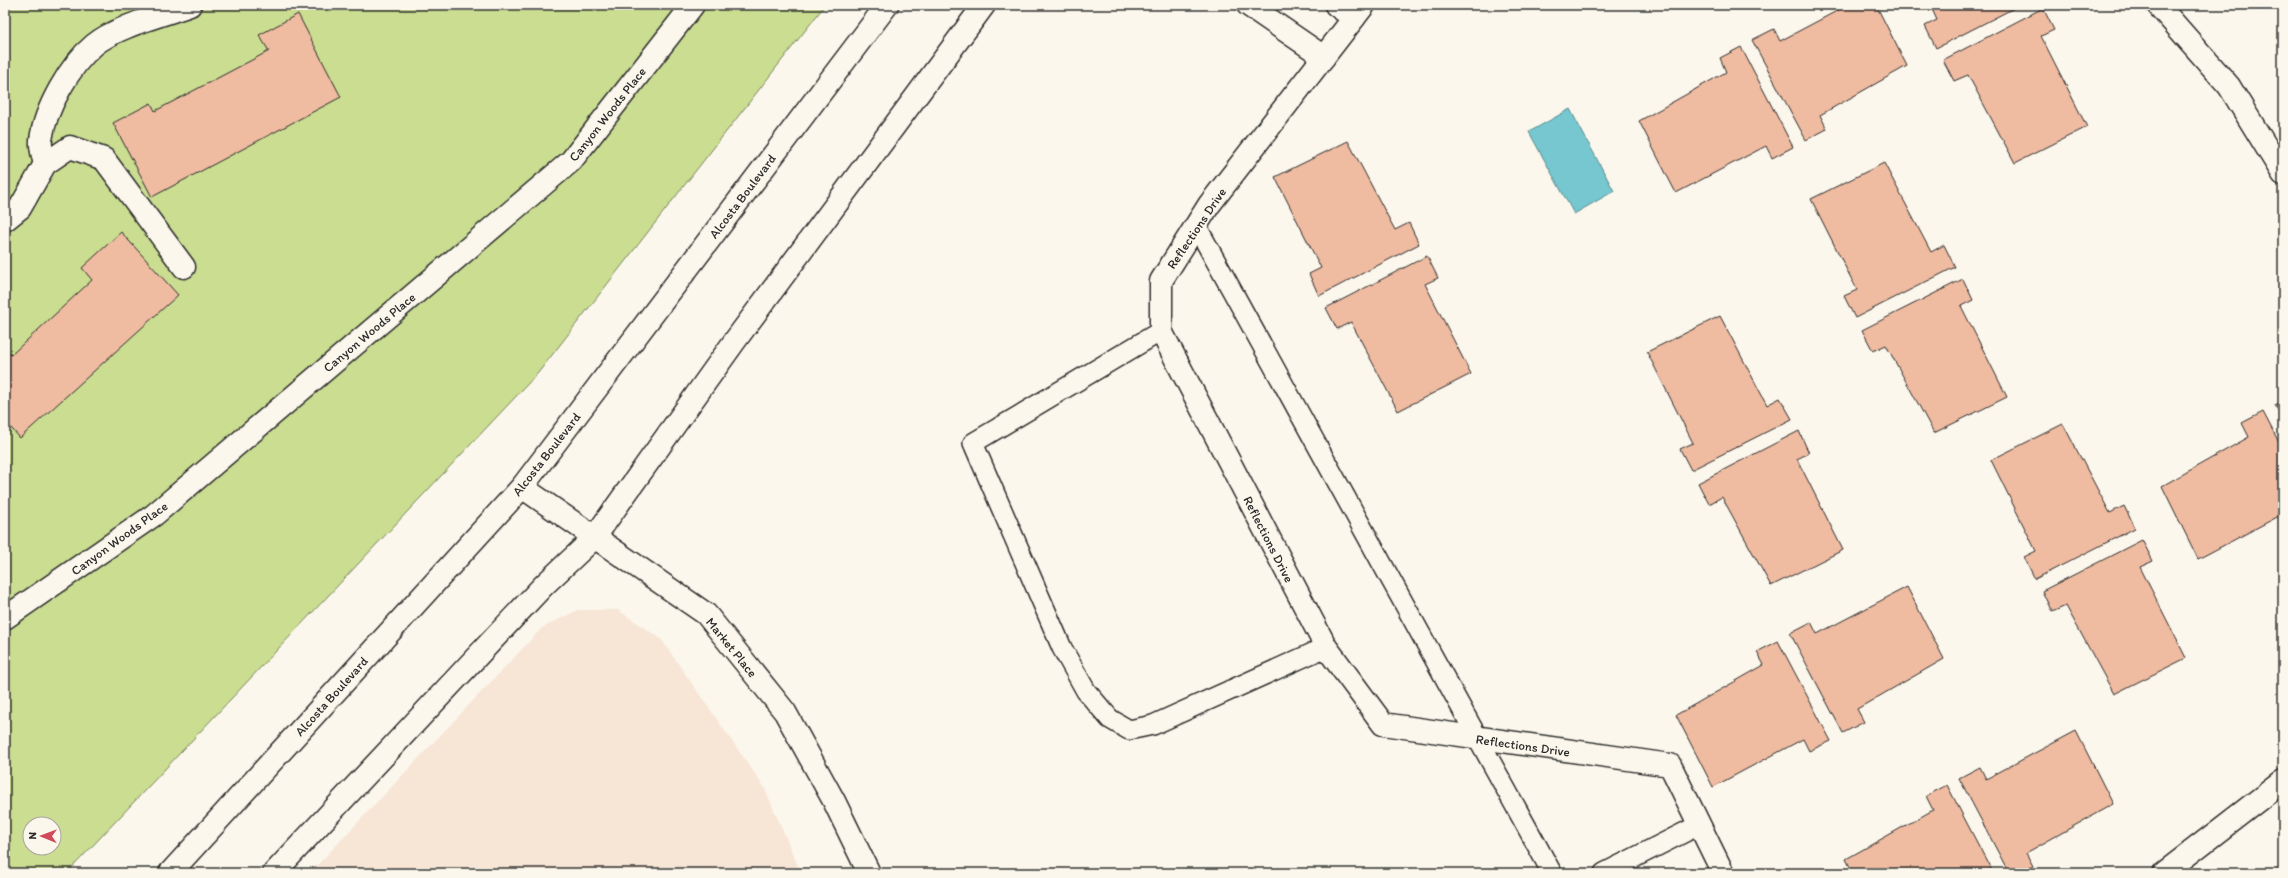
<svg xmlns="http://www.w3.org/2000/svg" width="2288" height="878" font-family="Itim,sans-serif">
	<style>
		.built { fill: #f7e5d6 }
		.green { fill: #cadd91; stroke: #7a845e; fill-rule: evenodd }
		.water { fill: #76c7d0; stroke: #58898e }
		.building { fill: #efbba1; stroke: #2b2b2b }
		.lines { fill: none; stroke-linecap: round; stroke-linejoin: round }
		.lane-casing { stroke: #2b2b2b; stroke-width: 22 }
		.street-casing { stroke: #2b2b2b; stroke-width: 25 }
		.secondary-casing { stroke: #2b2b2b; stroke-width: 25 }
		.lane { stroke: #fbf7ec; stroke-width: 19 }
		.street { stroke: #fbf7ec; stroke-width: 22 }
		.secondary { stroke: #fbf7ec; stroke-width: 22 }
		.labels { text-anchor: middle; stroke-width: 3; stroke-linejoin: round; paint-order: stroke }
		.street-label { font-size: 13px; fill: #2b2b2b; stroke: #fbf7ec }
	</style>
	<rect width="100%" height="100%" fill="#fbf7ec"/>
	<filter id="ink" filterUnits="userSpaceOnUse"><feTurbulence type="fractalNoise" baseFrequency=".025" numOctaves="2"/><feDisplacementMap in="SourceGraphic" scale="8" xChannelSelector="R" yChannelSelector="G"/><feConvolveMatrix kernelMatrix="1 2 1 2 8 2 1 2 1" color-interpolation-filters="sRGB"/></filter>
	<g filter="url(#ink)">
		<!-- built -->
		<path class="built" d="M578 610H618L661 639 764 787 801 873H310L542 628Z"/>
		<!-- green -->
		<path class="green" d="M5 5H825L538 373 67 873H5ZM30 824H54V848H30Z"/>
		<!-- water -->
		<path class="water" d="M1570 109 1614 191 1574 214 1529 132Z"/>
		<!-- building -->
		<g class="building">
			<path d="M1848 5H1876L1907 66 1820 115 1827 129 1806 140 1752 40 1774 29 1780 41Z"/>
			<path d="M1930 5H2020L1936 48 1925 26 1937 20Z"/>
			<path d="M2043 8 2054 30 2041 36 2087 127 2015 163 1968 75 1954 81 1943 60Z"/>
			<path d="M298 14 341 97 152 197 113 123 151 103 155 111 269 51 259 35Z"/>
			<path d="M1741 47 1793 147 1772 158 1766 146 1676 193 1639 121 1726 72 1720 58Z"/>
			<path d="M1348 141 1395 230 1409 223 1419 244 1319 296 1309 274 1321 268 1275 177Z"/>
			<path d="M1884 163 1931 252 1944 245 1955 267 1855 318 1844 296 1857 290 1811 199Z"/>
			<path d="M121 232 178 295 20 438 5 421V348L11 355 92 280 82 268Z"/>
			<path d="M1427 256 1438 278 1425 284 1471 374 1398 411 1351 322 1337 329 1326 308Z"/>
			<path d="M1963 279 1973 300 1961 306 2007 397 1934 433 1886 345 1873 351 1862 330Z"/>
			<path d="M1720 316 1767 405 1780 398 1792 419 1691 470 1680 449 1693 443 1647 352Z"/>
			<path d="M2283 401V420L2275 405Z"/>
			<path d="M2263 412 2283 450V514L2198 559 2162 486 2249 437 2242 423Z"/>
			<path d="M2063 424 2110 513 2124 506 2135 528 2035 579 2024 557 2036 551 1991 460Z"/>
			<path d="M1799 431 1809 453 1797 459 1843 550 1771 586 1722 497 1709 504 1698 483Z"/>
			<path d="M2142 540 2153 561 2140 567 2186 658 2114 694 2066 606 2052 612 2042 591Z"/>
			<path d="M1907 587 1944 659 1857 709 1864 722 1843 733 1790 633 1811 622 1817 634Z"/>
			<path d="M1778 641 1831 741 1809 751 1803 739 1713 787 1676 715 1764 665 1757 652Z"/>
			<path d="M2076 731 2113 804 2026 853 2033 866 2021 873H2009L1959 778 1980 767 1986 779Z"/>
			<path d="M1947 785 1993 873H1853L1846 859 1933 810 1926 796Z"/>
			<path d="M2283 866V873H2271Z"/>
		</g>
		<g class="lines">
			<!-- lane casing -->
			<g class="lane-casing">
				<g id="lane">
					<path d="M1196 225 1552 873"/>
					<path d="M1161 331 973 443 1062 648 1086 691 1110 719 1129 730 1153 725 1326 647"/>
					<path d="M1604 873 1699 825"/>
				</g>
			</g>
			<!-- street casing -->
			<g class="street-casing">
				<g id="street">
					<path d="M1248 5 1324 57"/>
					<path d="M1336 5 1354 18"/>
					<path d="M1364 5 1209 205 1161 281V331L1326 647 1383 724 1670 765 1723 873"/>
					<path d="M2158 5 2229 86 2283 174"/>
					<path d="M45 164C43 157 40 147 41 140 45 109 70 65 94 45 115 27 163 15 190 5"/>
					<path d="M5 220 20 208 45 164 70 147 104 159 184 267"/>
					<path d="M522 487 706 614 785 712 834 801 869 873"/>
					<path d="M5 618 154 515 571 161 693 5"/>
					<path d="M2164 873 2283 781"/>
				</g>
			</g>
			<!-- secondary casing -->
			<g class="secondary-casing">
				<g id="secondary">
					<path d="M170 873 522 487 887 5"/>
					<path d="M274 873 544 585 594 538 734 342 984 5"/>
				</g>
			</g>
			<!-- lane -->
			<use href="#lane" class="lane"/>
			<!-- street -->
			<use href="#street" class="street"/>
			<!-- secondary -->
			<use href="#secondary" class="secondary"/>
		</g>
	</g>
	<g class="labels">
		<!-- street labels -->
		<g class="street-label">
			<text transform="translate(607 114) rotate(-52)" y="5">Canyon Woods Place</text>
			<text transform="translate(742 196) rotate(-53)" y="5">Alcosta Boulevard</text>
			<text transform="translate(1196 228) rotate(-56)" y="5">Reflections Drive</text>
			<text transform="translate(369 332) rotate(-40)" y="5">Canyon Woods Place</text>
			<text transform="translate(546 454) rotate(-52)" y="5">Alcosta Boulevard</text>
			<text transform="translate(119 538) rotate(-36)" y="5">Canyon Woods Place</text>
			<text transform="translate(1269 539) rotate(63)" y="5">Reflections Drive</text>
			<text transform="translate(732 647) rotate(51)" y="5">Market Place</text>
			<text transform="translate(331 696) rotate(-48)" y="5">Alcosta Boulevard</text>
			<text transform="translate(1523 745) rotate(8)" y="5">Reflections Drive</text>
		</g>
	</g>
	<!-- margin -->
	<rect width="2288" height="878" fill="none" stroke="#fbf7ec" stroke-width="20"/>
	<rect x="10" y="10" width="2268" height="858" fill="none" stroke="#2b2b2b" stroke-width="1.5" filter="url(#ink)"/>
	<!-- north arrow -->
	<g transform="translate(42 836) rotate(271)"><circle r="19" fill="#fbf7ec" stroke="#a8a59f"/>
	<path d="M0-3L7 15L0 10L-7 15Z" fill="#d1495b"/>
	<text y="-6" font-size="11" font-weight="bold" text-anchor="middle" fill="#2b2b2b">N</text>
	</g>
</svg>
